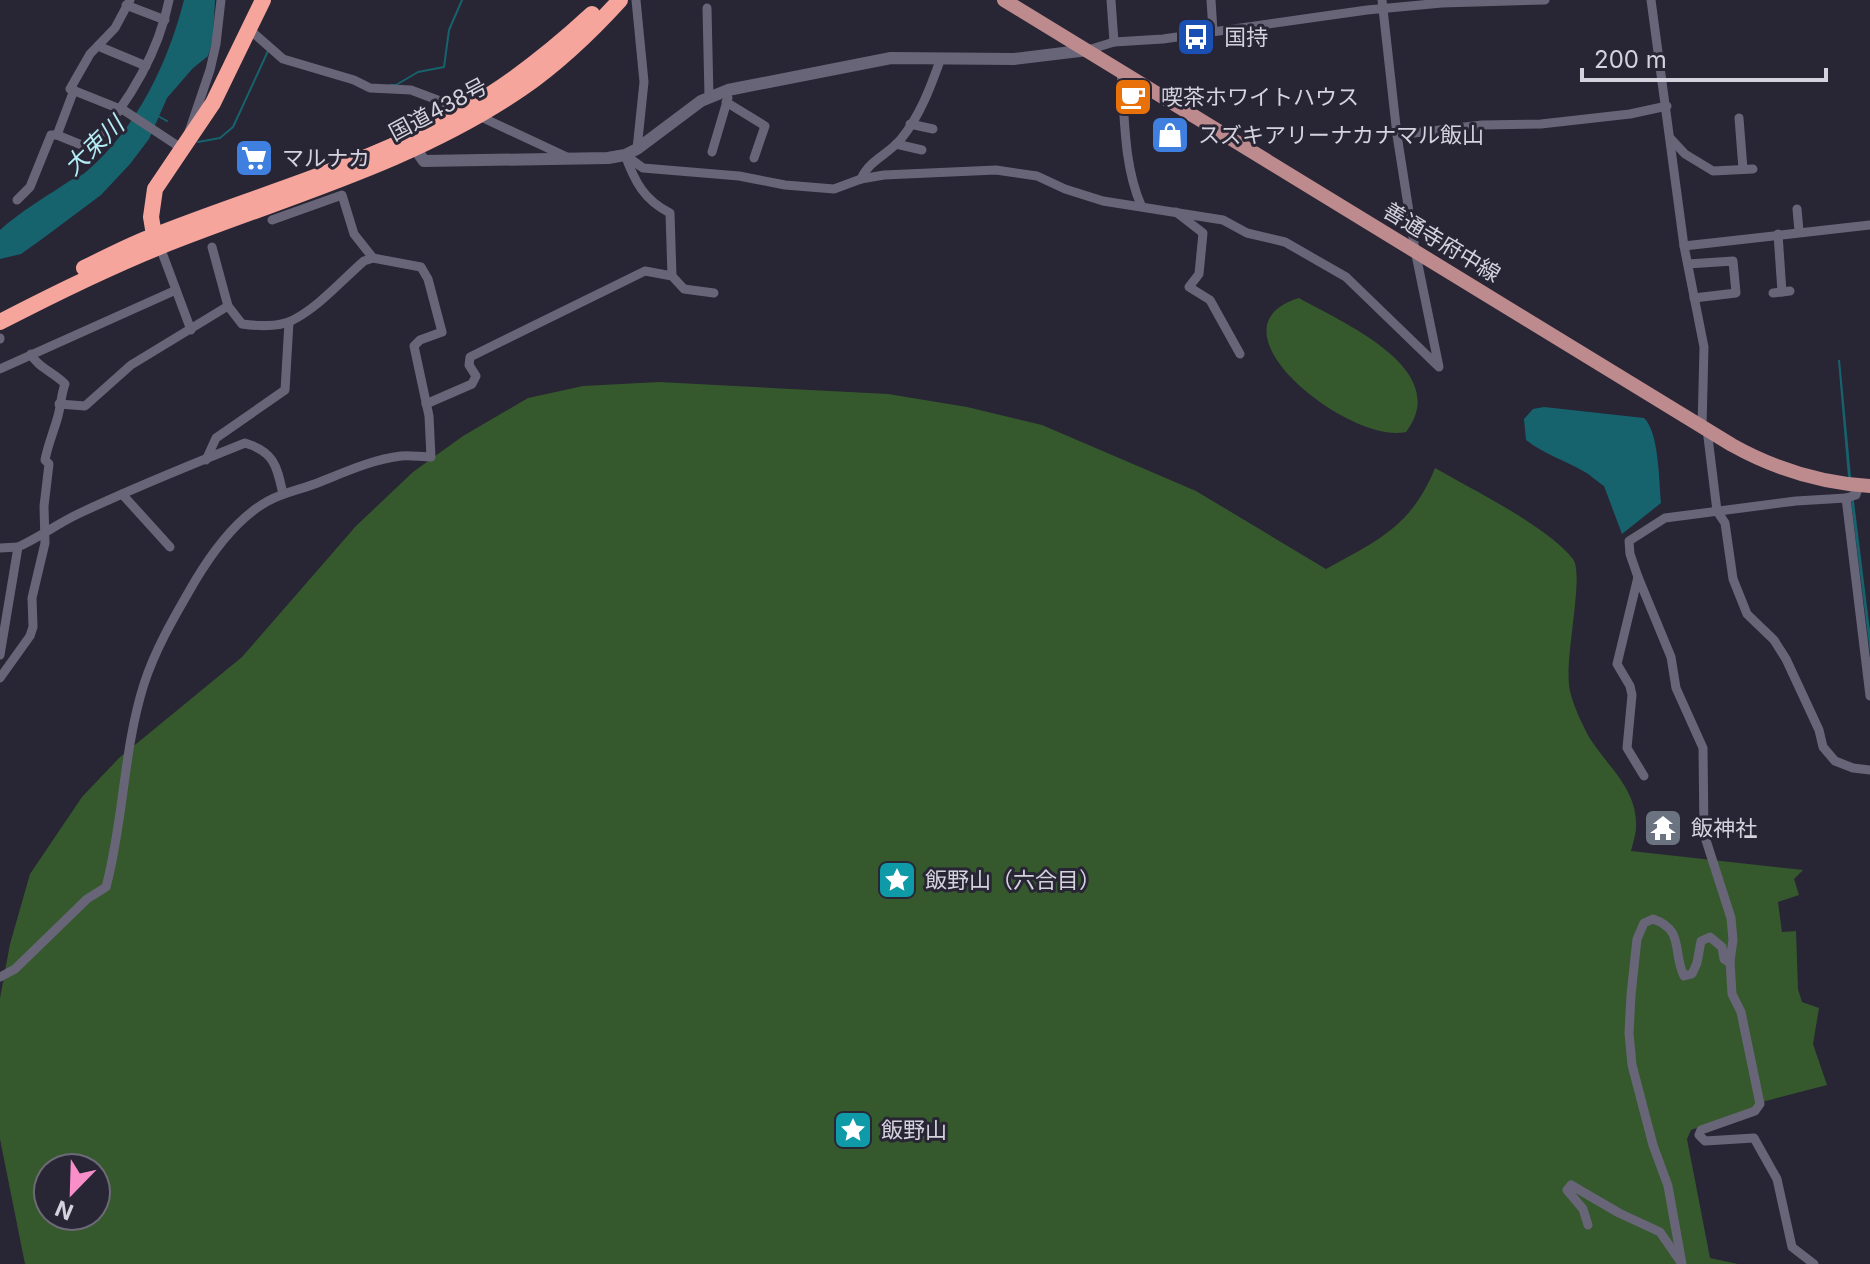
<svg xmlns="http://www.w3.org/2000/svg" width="1870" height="1264" font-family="Inter,'Noto Sans JP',sans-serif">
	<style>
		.green { fill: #36582d; fill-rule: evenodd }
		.water { fill: #17636d }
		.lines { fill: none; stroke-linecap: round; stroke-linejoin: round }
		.stream { stroke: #17636d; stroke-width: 2 }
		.street { stroke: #696578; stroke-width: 9 }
		.secondary { stroke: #696578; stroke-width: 12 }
		.primary { stroke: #bd8b8d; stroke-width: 14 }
		.highway { stroke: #f5a59b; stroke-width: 16 }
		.labels { text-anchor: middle; stroke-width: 6; stroke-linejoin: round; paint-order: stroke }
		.poi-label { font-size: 22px; fill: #d4d2dd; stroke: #282535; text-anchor: start }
		.street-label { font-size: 22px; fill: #d4d2dd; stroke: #282535 }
		.water-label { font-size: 24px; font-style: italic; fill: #b3edf6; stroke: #282535 }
	</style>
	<rect width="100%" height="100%" fill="#282535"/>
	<!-- green -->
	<g class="green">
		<path d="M1299 298C1341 322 1454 369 1406 432 1350 445 1201 328 1299 298Z"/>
		<path d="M659 382 888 394 967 407 1042 425 1196 491 1326 569C1378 540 1411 527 1435 468 1473 490 1547 526 1573 559 1585 575 1563 662 1570 691 1573 705 1582 724 1589 737 1606 765 1638 789 1636 827 1636 834 1633 843 1631 851L1803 870 1794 879 1799 895 1778 902 1782 932 1796 931 1798 989 1802 1002 1819 1008 1813 1044 1827 1085 1758 1103 1753 1108 1691 1130 1687 1139 1710 1258 1738 1264H25L0 1139V998L10 944 30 874 82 797 119 758 242 657 356 526 413 472 463 436 528 398 583 386ZM48 1168H96V1216H48Z"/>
	</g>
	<!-- water -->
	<g class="water">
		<path d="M184 0H215L213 39 208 56 193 68 167 98 149 139 130 164 101 195 42 239 21 254 0 259V230C21 211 47 196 71 180 77 177 83 175 87 171 137 128 168 63 184 0Z"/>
		<path d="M1838 360H1840L1851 477 1870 631V653L1848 477Z"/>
		<path d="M1544 407 1644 418C1659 432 1659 481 1661 503L1622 534 1604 486C1596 481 1591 475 1583 471 1564 460 1544 454 1526 440L1524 419 1533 409Z"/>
	</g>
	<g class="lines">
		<!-- stream -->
		<g class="stream">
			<path d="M391 85H396L418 72 444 67 449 30 462 0"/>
			<path d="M158 116 167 121"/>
			<path d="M198 142 220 138 233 127 268 51"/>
		</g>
		<!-- street -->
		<g class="street">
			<path d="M130 0 115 28 90 54 70 89 125 111 178 146 183 148 184 146"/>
			<path d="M636 0 644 82 637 149"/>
			<path d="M1111 0 1114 42"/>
			<path d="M1211 0 1213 31"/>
			<path d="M1651 0 1684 246 1704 347 1702 427"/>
			<path d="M126 5 165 20"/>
			<path d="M707 8 709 97"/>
			<path d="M250 30 283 59 354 80 370 88 411 90 464 110"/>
			<path d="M98 46 146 66"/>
			<path d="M1088 50 1114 42 1163 39 1367 10 1442 3 1545 0"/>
			<path d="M1121 71C1125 114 1123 164 1141 205"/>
			<path d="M74 90 57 135 89 148C126 106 158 55 169 0"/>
			<path d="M726 102 765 126 754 158"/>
			<path d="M479 116 567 157"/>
			<path d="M1739 118 1743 169"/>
			<path d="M910 124 933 129"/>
			<path d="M189 132 210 70 216 44 221 0"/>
			<path d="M1397 135 1482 125 1541 124 1630 114 1667 106"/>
			<path d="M1671 139 1685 154 1713 171 1753 169"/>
			<path d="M896 144 922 150"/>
			<path d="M712 152 728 98"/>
			<path d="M625 155 643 168 739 176 785 185 834 189 861 179 884 175 996 170 1037 176 1065 189 1103 201 1223 220 1247 233 1285 242 1346 277 1439 367 1415 250 1397 135 1382 0"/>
			<path d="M625 155C635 182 644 200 670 213L672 276"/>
			<path d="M861 179C869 160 889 154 901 139 920 116 931 86 941 58"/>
			<path d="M17 200 30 187 51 135H57"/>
			<path d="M1797 209 1799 231"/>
			<path d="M1176 212 1203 233 1199 274 1189 287 1210 300 1240 354"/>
			<path d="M272 220 342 195 354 234 373 258"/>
			<path d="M1778 234 1782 292"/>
			<path d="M1684 246 1870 225"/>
			<path d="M160 247 191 330"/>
			<path d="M1688 264 1733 261 1736 293 1694 298"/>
			<path d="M1773 293 1790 291"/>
			<path d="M0 338V339"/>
			<path d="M0 369 176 290"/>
			<path d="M59 404 85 406 131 365 228 306"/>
			<path d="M426 404 472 384 476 376 469 365 470 357 645 271 672 276 684 289 714 293"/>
			<path d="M1707 429 1717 511 1725 523 1733 579 1747 614 1774 640 1786 659 1819 730 1823 747 1835 761 1853 768 1870 770"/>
			<path d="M206 460 216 438 285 390 289 322"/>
			<path d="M1859 485 1856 495 1846 498 1870 696"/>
			<path d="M122 494 170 547"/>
			<path d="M0 548 18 547"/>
			<path d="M1638 577 1617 664 1630 686 1632 695 1627 748 1644 776"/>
			<path d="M0 655 18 547C40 537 57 524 78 514 133 488 190 465 245 443 275 452 277 467 283 494"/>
			<path d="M0 678 30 636 33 627 32 598 45 543 44 506 49 464 45 460C48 444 54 431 58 416 61 405 61 395 65 384 54 372 38 368 31 354"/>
			<path d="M1730 961 1732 994 1741 1012 1760 1104 1755 1111 1701 1130 1699 1135 1705 1141 1754 1138 1777 1179 1792 1247 1814 1264"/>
			<path d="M0 977 15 969 87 899 106 887C124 820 123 750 144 684 156 647 176 614 195 581 213 551 237 518 268 501 284 492 303 489 320 482 345 472 374 459 401 456 410 455 421 457 431 457L429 416 414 346 420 340 442 332 428 279 421 267 373 258 364 261C342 280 318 308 291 321 278 327 256 326 242 324L228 306 212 247"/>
			<path d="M1588 1225 1583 1209 1567 1190 1571 1185 1619 1213 1660 1232 1680 1261"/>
			<path d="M1682 1264 1668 1186 1653 1145 1632 1065 1629 1033 1631 995 1637 939 1644 923 1653 919C1685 930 1672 952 1684 976L1692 974 1697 963 1701 941 1710 937 1722 947 1724 959 1727 961H1730L1733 940 1731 918 1704 834 1703 748 1676 688 1671 657 1638 577 1630 554 1629 541 1665 518 1796 501 1846 498"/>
		</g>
		<!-- secondary -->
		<path class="secondary" d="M410 141 424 161 608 158 625 155 637 149 701 101 728 90 891 58 1014 59 1088 50"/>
		<!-- primary -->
		<path class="primary" d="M1004 0 1732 445C1775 469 1821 483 1870 486"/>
		<!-- highway -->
		<g class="highway">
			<path d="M158 243 154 235 151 217 155 189 213 103 263 0"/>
			<path d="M84 268C107 257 131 244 156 235 259 194 369 165 466 109 512 83 553 50 592 14"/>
			<path d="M0 322C52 295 105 269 159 247 281 198 411 164 521 89 557 64 590 33 620 0"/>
		</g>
	</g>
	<!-- icons -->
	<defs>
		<g id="bus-square" transform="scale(2)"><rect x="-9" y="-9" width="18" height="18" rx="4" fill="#1a4fb4" stroke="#282535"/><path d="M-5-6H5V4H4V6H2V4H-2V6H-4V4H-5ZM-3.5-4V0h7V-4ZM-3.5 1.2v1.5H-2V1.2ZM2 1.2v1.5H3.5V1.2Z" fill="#fff"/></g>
		<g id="cafe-square" transform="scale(2)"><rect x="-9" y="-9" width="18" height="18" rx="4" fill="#e8710a" stroke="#282535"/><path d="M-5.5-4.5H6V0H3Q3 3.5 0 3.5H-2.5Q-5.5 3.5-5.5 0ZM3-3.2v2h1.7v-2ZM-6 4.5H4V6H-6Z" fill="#fff"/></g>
		<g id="shop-square" transform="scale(2)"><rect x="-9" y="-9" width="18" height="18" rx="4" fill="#3f7fe0" stroke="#282535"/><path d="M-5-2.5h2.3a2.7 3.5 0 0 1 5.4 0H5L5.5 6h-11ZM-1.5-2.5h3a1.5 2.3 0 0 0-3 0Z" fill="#fff"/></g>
		<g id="supermarket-square" transform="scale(2)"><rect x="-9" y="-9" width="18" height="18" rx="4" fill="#3f7fe0" stroke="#282535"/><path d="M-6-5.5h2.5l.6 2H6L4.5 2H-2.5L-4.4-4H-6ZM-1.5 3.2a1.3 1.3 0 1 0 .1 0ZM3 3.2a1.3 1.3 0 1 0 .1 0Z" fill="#fff"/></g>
		<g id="temple-square" transform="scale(2)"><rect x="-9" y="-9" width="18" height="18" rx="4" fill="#6b7280" stroke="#282535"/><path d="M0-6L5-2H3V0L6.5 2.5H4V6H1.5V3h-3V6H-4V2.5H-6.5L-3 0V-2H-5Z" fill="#fff"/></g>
		<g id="sight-square" transform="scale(2)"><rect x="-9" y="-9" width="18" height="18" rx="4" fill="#0f9aa8" stroke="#282535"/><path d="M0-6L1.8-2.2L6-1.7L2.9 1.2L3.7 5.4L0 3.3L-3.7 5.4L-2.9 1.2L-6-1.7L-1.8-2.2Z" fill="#fff"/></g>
	</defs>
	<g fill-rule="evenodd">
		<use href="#bus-square" x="1196" y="37"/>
		<use href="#cafe-square" x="1133" y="97"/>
		<use href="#shop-square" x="1170" y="135"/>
		<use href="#supermarket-square" x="254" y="158"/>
		<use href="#temple-square" x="1663" y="828"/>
		<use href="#sight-square" x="897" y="880"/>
		<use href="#sight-square" x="853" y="1130"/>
	</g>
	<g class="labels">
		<!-- poi labels -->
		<g class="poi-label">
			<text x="1224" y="45">国持</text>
			<text x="1161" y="105">喫茶ホワイトハウス</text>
			<text x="1198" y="143">スズキアリーナカナマル飯山</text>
			<text x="282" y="166">マルナカ</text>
			<text x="1691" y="836">飯神社</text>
			<text x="925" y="888">飯野山（六合目）</text>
			<text x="881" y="1138">飯野山</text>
		</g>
		<!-- street labels -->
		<g class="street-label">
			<text transform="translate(438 109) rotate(-28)" y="8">国道438号</text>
			<text transform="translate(1442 242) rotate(31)" y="8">善通寺府中線</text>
		</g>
		<!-- water labels -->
		<g class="water-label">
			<text transform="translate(94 146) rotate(-44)" y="8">大束川</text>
		</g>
	</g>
	<!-- north arrow -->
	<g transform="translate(72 1192) rotate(203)"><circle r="38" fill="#282535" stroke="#6d6a78" stroke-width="2"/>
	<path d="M0-6L14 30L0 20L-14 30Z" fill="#f98fc9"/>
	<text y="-12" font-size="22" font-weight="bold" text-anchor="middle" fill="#d4d2dd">N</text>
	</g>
	<!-- scale -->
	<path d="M1582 68v12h244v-12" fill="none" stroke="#d4d2dd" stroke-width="4"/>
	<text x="1594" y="68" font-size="24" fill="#d4d2dd" stroke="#282535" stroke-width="6" paint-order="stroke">200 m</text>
</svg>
